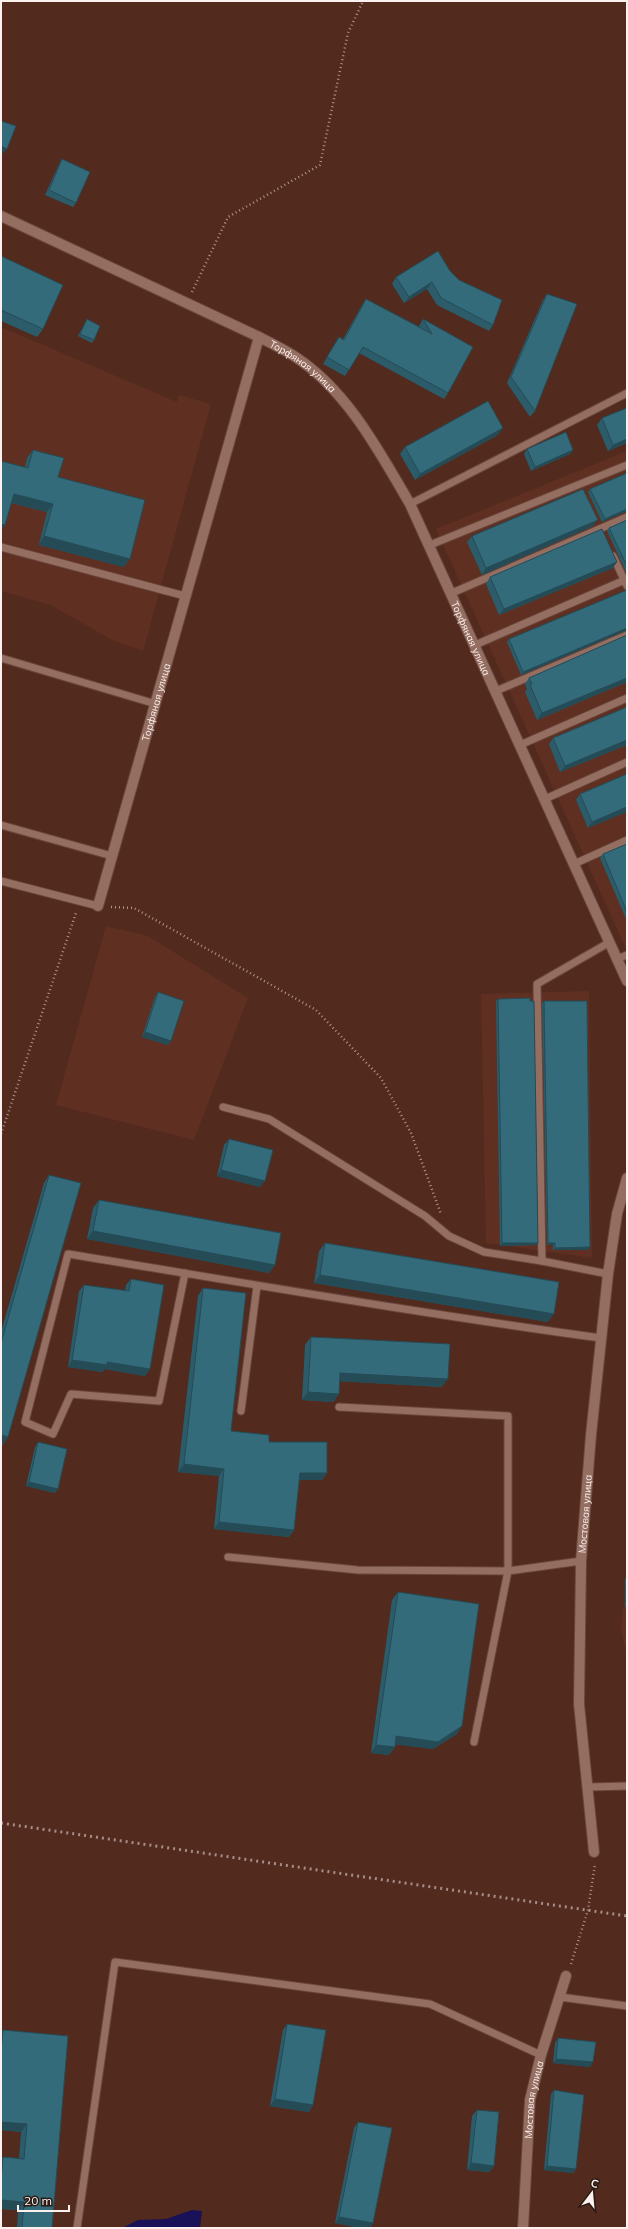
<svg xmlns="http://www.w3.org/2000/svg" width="628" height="2229" font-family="Mulish,sans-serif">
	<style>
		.built { fill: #5f3021 }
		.water { fill: #191259 }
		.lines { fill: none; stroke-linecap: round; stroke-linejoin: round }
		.service-casing { stroke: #6a463b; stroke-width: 9 }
		.minor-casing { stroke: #6a463b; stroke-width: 12 }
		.path { stroke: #ad948d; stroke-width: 2.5; stroke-dasharray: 1 3; stroke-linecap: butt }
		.service { stroke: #956e62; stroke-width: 7 }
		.minor { stroke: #956e62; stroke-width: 10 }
		.rail { stroke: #a78d86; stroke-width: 3; stroke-dasharray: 2 4; stroke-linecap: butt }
		.wall { fill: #2c5c6a }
		.shaded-wall { fill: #244b56 }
		.building { fill: #336b7b; stroke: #244b56 }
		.labels { text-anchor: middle; stroke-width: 3; stroke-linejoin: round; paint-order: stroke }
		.street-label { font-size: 10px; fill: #fcf1ee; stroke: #2b1913 }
	</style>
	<rect width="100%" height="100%" fill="#522a1e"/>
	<!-- built -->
	<g class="built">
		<path d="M1 327 177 402 179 395 211 404 143 651 114 641 51 605 1 591Z"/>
		<path d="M627 451V951L436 529Z"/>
		<path d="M106 926 148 936 248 998 194 1140 56 1105Z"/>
		<path d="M589 991 592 1258 486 1243 481 994Z"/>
		<path d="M627 1580V1657L621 1628Z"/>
	</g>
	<!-- water -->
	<path class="water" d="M192 2210 202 2211 200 2228H122L138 2220 166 2219Z"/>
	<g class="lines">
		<!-- service casing -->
		<g class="service-casing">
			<g id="service">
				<path d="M410 504 627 393"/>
				<path d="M430 545 627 465"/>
				<path d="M1 547 185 596"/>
				<path d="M613 556 627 586"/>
				<path d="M452 593 627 517"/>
				<path d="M475 645 627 579"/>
				<path d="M1 658 156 704"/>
				<path d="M496 691 627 635"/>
				<path d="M520 745 627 698"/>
				<path d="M545 799 627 762"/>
				<path d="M1 825 112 856"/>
				<path d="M574 864 627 840"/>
				<path d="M1 881 98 906"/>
				<path d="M617 959 627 955"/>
				<path d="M223 1107 269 1119 425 1216 449 1236 484 1252 542 1261 608 1274"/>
				<path d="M542 1261 537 984 610 942"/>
				<path d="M185 1273 159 1401 71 1394 53 1434 25 1422 68 1254C246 1283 423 1314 601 1338"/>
				<path d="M339 1407 508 1416V1571L474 1742"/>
				<path d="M241 1411 257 1286"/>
				<path d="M228 1557 358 1570 508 1571 581 1561"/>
				<path d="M589 1787 627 1786"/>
				<path d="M560 1997 627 2006"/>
				<path d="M77 2228 115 1962 430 2004 541 2055"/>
			</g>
		</g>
		<!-- minor casing -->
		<g class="minor-casing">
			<g id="minor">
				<path id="s1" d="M1 216 259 337C271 343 283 349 294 356 347 390 379 451 410 504L627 981"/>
				<path id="s2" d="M98 906 259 337"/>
				<path id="s3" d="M594 1852 579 1704 581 1561 591 1435 608 1274 617 1214 627 1178"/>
				<path id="s4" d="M523 2228 530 2100 541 2055 566 1976"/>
			</g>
		</g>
		<!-- path -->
		<g class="path">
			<path d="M192 292 228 217 320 165 348 33 363 1"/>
			<path d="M111 907 134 908 316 1010 381 1078 411 1133 441 1214"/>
			<path d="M1 1134 76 913"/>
			<path d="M571 1964 588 1910 595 1864"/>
		</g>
		<!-- service -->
		<use href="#service" class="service"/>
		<!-- minor -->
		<use href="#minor" class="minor"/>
		<!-- rail -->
		<path class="rail" d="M1 1823 627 1916"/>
	</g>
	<!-- wall -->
	<g class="wall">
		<path d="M62 159 76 203 73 207 45 195 59 164Z"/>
		<path d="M1 256 43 329 37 337 1 321Z"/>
		<path d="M450 271 493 325 489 331 437 305 427 289 404 303 392 284 396 277Z"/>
		<path d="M547 294 535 411 530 417 507 383 543 300Z"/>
		<path d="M366 299 420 327 419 326 423 319 473 347 448 393 444 399 359 353 345 376 323 364 339 337 343 339 362 305Z"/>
		<path d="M87 319 94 340 92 343 78 336Z"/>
		<path d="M602 418 627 443 608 451 597 425Z"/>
		<path d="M498 435 415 480 400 454 405 447Z"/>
		<path d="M527 449 573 450 570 454 531 471 524 454Z"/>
		<path d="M33 450 58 477 124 567 39 545 47 512 11 503 25 467 27 458Z"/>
		<path d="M627 473V513L625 512 602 522 588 492 590 489Z"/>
		<path d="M627 520V574L607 531 609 528Z"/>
		<path d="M593 526 482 575 467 542 472 536Z"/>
		<path d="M613 568 499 615 486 584 490 577Z"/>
		<path d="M627 590V630L521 675 507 642 509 639Z"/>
		<path d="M627 635V682L537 720 525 692 527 689 525 684 529 678Z"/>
		<path d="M627 707V745L560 772 549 744 553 738Z"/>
		<path d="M627 774 588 828 576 800 580 794Z"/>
		<path d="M627 844V921L600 858 603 854Z"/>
		<path d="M158 992 171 1041 168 1045 142 1037 155 997Z"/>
		<path d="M498 999 537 1245 500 1246 496 1001Z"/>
		<path d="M544 1001 589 1250H553V1245H547L542 1003Z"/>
		<path d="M229 1139 260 1187 217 1176 224 1145Z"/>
		<path d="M49 1175 8 1437 2 1446 1 1445V1332L44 1183Z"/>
		<path d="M99 1200 275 1265 269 1273 87 1239 93 1208Z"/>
		<path d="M325 1243 548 1322 314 1283 319 1251Z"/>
		<path d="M131 1279 150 1369 145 1376 105 1369 102 1372 68 1367 79 1291 84 1285 125 1291 126 1285Z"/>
		<path d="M203 1288 231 1431 269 1442 327 1473 322 1480H299L294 1530 289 1537 214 1529 219 1476 178 1472 198 1296Z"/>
		<path d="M311 1337 442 1387 339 1381V1394L333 1402 302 1400 305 1345Z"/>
		<path d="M38 1442 55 1493 26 1486 35 1447Z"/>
		<path d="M627 1576V1607H625V1579Z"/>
		<path d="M398 1592 457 1734 433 1749 395 1744V1747L389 1755 371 1753 392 1600Z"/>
		<path d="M287 2024 313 2105 309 2112 270 2106 283 2030Z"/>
		<path d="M3 2030 68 2036 52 2228H17L18 2210 1 2209V2160L3 2157 19 2158 21 2132 1 2130V2033Z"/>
		<path d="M558 2038 590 2067 553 2063 555 2043Z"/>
		<path d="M554 2090 576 2169 573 2173 544 2170 551 2094Z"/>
		<path d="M477 2110 490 2172 467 2170 472 2116Z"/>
		<path d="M358 2122 373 2223 370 2228H360L335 2223 354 2128Z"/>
	</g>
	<!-- shaded-wall -->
	<g class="shaded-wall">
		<path d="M1 146 7 149 4 153 1 152Z"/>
		<path d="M432 282 427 289 404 303 409 297Z"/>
		<path d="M503 428 498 435 415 480 420 474Z"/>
		<path d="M627 439V443L608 451 613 445Z"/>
		<path d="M573 450 570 454 531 471 535 467Z"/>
		<path d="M14 494 53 504 47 512 8 502Z"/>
		<path d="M627 509V513L625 512 602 522 605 519Z"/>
		<path d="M598 520 593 526 482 575 486 568Z"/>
		<path d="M1 524 5 525 1 531Z"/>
		<path d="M44 536 130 559 124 567 39 545Z"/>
		<path d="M617 562 613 568 499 615 504 609Z"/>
		<path d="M627 628V630L521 675 523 672Z"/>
		<path d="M627 678V682L537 720 542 713Z"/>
		<path d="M627 740V745L560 772 565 766Z"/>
		<path d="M627 807V812L588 828 592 822Z"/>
		<path d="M145 1032 171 1041 168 1045 142 1037Z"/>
		<path d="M221 1170 265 1181 260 1187 217 1176Z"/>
		<path d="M93 1231 275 1265 269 1273 87 1239Z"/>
		<path d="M502 1243H538L537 1245 500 1246Z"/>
		<path d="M548 1243H555L553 1245H547Z"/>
		<path d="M590 1247 589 1250H553L555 1248Z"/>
		<path d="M320 1275 554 1314 548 1322 314 1283Z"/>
		<path d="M72 1360 107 1362 150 1369 145 1376 105 1369 102 1372 68 1367Z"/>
		<path d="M340 1373 448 1379 442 1387 334 1381Z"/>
		<path d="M308 1392 339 1394 333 1402 302 1400Z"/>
		<path d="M1 1435 8 1437 2 1446 1 1445Z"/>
		<path d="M184 1464 224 1469 219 1476 178 1472Z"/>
		<path d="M300 1473H327L322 1480H295Z"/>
		<path d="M29 1482 58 1489 55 1493 26 1486Z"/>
		<path d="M219 1522 294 1530 289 1537 214 1529Z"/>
		<path d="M462 1726 457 1734 433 1749 391 1744 396 1736Z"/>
		<path d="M376 1745 395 1747 389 1755 371 1753Z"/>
		<path d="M556 2059 593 2062 590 2067 553 2063Z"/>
		<path d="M275 2099 313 2105 309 2112 270 2106Z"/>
		<path d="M1 2122 27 2124 21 2132 1 2130Z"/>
		<path d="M471 2163 494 2166 490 2172 467 2170Z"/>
		<path d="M547 2166 576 2169 573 2173 544 2170Z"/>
		<path d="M1 2200 24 2202 18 2210 1 2209Z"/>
		<path d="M339 2217 373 2223 370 2228H360L335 2223Z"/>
	</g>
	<!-- building -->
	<g class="building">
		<path d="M1 121 16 126 7 149 1 146Z"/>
		<path d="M62 159 90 172 76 203 49 190Z"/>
		<path d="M438 251 450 271 459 280 502 300 493 325 441 298 432 282 409 297 396 277Z"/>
		<path d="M1 256 63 285 43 329 1 310Z"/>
		<path d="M547 294 577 304 535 411 511 377Z"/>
		<path d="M366 299 432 334 423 319 473 347 448 393 363 347 349 370 327 357 339 337 344 340Z"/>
		<path d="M87 319 100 326 94 340 80 334Z"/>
		<path d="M488 401 503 428 420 474 405 447Z"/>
		<path d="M627 408V439L613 445 602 418Z"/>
		<path d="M566 432 573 450 535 467 527 449Z"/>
		<path d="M33 450 64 458 58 477 145 500 130 559 44 536 53 504 14 494 5 525 1 524V461L28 468Z"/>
		<path d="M627 473V509L605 519 590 489Z"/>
		<path d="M583 489 598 520 486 568 472 536Z"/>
		<path d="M627 520V566L609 528Z"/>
		<path d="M602 529 617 562 504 609 490 577Z"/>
		<path d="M627 590V628L523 672 509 639Z"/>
		<path d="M627 635V678L542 713 530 685 532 684 529 678Z"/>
		<path d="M627 707V740L565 766 553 738Z"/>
		<path d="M627 774V807L592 822 580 794Z"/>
		<path d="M627 844V912L603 854Z"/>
		<path d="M158 992 184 1001 171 1041 145 1032Z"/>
		<path d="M530 998V1001H534L538 1243H502L498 999Z"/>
		<path d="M544 1001H587L590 1247 555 1248V1243H548Z"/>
		<path d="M229 1139 273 1150 265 1181 221 1170Z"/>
		<path d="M49 1175 81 1183 8 1437 1 1435V1343Z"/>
		<path d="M99 1200 281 1233 275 1265 93 1231Z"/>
		<path d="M325 1243 559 1282 554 1314 320 1275Z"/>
		<path d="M131 1279 164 1285 150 1369 107 1362V1365L72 1360 84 1285 129 1291Z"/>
		<path d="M203 1288 246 1293 231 1431 269 1435V1442H327V1473H300L294 1530 219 1522 224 1469 184 1464Z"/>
		<path d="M311 1337 450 1344 448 1379 340 1373 339 1394 308 1392Z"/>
		<path d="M38 1442 67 1449 58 1489 29 1482Z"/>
		<path d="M398 1592 479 1604 462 1726 438 1742 396 1736 395 1747 376 1745Z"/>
		<path d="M287 2024 326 2030 313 2105 275 2099Z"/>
		<path d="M3 2030 68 2036 52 2228H22L24 2202 1 2200V2181L3 2157 24 2159 27 2124 1 2122V2052Z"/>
		<path d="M558 2038 596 2042 593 2062 556 2059Z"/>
		<path d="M554 2090 584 2095 576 2169 547 2166Z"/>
		<path d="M477 2110 499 2112 494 2166 471 2163Z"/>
		<path d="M358 2122 392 2128 373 2223 339 2217Z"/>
	</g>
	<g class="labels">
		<!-- street labels -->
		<g class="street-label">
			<text dy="4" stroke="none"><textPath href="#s1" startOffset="338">Торфяная улица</textPath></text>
			<text dy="4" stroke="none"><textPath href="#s1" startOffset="662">Торфяная улица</textPath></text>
			<text dy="4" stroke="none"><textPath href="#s2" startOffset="212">Торфяная улица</textPath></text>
			<text dy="4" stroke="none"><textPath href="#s3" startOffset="339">Мостовая улица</textPath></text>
			<text dy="4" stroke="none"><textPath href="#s4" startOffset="129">Мостовая улица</textPath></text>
		</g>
	</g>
	<!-- border -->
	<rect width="628" height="2229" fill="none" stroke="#fcf1ee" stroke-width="4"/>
	<!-- north arrow -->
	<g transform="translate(592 2193) rotate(16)" stroke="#2b1913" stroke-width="3" paint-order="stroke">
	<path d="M0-3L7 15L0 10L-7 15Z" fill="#fcf1ee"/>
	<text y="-6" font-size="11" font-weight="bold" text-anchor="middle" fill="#fcf1ee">С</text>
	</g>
	<!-- scale -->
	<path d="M18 2205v6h51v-6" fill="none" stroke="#fcf1ee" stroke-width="2"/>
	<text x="24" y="2205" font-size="12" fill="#fcf1ee" stroke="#2b1913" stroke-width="3" paint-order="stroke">20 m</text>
</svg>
